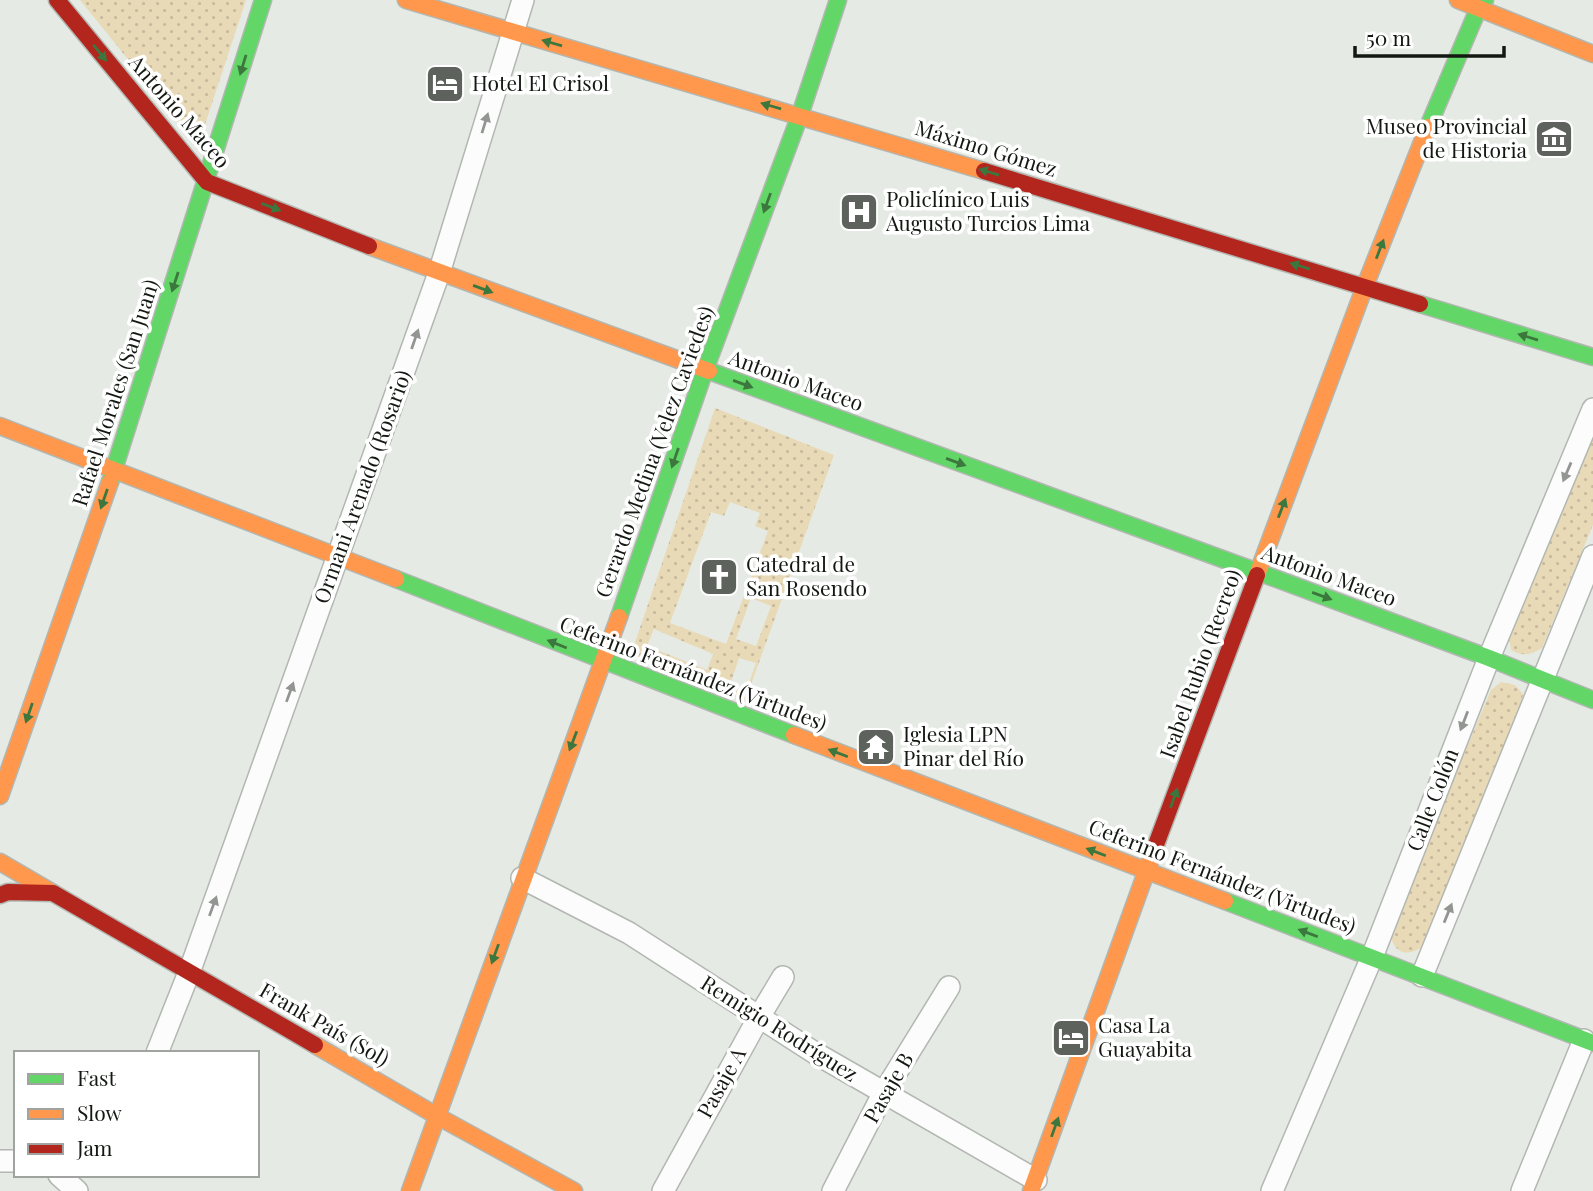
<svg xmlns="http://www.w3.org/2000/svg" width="1593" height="1191" font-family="'Playfair Display',serif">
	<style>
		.park { fill: url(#park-dots); fill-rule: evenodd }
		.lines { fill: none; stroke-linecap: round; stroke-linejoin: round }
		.street-casing { stroke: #b3b7b2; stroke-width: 24 }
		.fast-casing { stroke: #b3b7b2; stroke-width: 19 }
		.slow-casing { stroke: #b3b7b2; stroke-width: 19 }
		.jam-casing { stroke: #b3b7b2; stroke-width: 19 }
		.street { stroke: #fbfcfb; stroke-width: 21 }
		.fast { stroke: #63d668; stroke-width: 16 }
		.slow { stroke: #ff974d; stroke-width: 16 }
		.jam { stroke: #b3261e; stroke-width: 16 }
		.oneway { fill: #3c773e }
		.oneway2 { fill: #939593 }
		.labels { text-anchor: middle; stroke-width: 7; stroke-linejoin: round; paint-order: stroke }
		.poi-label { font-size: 21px; fill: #141813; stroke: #fff; text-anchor: start }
		.street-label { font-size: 21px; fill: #141813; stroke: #fff }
	</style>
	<defs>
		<pattern id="park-dots" width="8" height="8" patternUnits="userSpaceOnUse" patternTransform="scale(1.75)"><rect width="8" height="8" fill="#e9dab7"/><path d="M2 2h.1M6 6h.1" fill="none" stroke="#c7ba9c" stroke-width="1.8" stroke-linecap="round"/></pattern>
	</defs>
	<rect width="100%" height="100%" fill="#e5ebe4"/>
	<!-- park -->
	<g class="park">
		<path d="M80 0H246L198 146Z"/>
		<path d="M715 408 834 455 745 701 631 654ZM730 502 760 513 755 526 768 531 726 644 670 623 711 512 724 516ZM751 598 771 606 756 646 736 639ZM654 629 713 654 707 670 647 646ZM739 658 756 663 745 694 729 688Z"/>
		<path d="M1593 437V525L1542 648C1531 655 1523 657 1511 650L1509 638Z"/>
		<path d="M1501 682 1515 685 1523 694 1521 703 1424 946C1405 958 1395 954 1389 932L1491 690Z"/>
	</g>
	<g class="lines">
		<!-- street casing -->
		<g class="street-casing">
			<g id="street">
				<path d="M522 878 629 933 815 1053 1036 1180"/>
				<path d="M1422 976 1593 556"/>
				<path d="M157 1053 190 970 439 273 523 0"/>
				<path d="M0 1161H16"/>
				<path d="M59 1175 77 1191"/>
				<path d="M663 1191 759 1017 783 977"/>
				<path d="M833 1191 883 1094 949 987"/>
				<path d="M1272 1191 1372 957 1489 658 1593 409"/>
				<path d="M1522 1191 1584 1040"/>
			</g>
		</g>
		<!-- fast casing -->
		<g class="fast-casing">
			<g id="fast">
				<path d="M1428 127 1479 7 1485 0"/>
				<path d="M1420 304 1593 357"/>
				<path d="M709 371 1258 572"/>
				<path d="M110 482 263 0"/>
				<path d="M1258 572 1489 658 1593 700"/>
				<path d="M396 579 794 735"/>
				<path d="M619 617 705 370 800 115 838 0"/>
				<path d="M1225 901 1593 1043"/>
			</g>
		</g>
		<!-- slow casing -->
		<g class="slow-casing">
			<g id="slow">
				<path d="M406 0 984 171"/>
				<path d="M1458 0 1593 54"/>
				<path d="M369 246 709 371"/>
				<path d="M0 426 396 579"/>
				<path d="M1257 575 1365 286 1428 127"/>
				<path d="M794 735 1225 901"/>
				<path d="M0 796 110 482"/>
				<path d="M0 862 53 893"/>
				<path d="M315 1045 437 1116 574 1191"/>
				<path d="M410 1191 619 617"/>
				<path d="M1031 1191 1157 842"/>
			</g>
		</g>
		<!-- jam casing -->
		<g class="jam-casing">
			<g id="jam">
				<path d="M57 0 207 182 369 246"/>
				<path d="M984 171 1420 304"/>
				<path d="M1157 842 1257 575"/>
				<path d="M0 895 8 892 53 893 315 1045"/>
			</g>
		</g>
		<!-- street -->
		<use href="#street" class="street"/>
		<!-- fast -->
		<use href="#fast" class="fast"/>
		<!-- slow -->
		<use href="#slow" class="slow"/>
		<!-- jam -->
		<use href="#jam" class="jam"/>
	</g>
	<!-- one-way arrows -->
	<defs><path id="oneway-solid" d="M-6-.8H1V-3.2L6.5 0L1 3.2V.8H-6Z" transform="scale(1.75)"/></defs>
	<g class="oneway">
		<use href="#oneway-solid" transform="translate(552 43) rotate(-164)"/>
		<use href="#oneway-solid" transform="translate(100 53) rotate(51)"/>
		<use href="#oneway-solid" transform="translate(243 65) rotate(107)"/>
		<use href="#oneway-solid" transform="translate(771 106) rotate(-164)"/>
		<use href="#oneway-solid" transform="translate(989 172) rotate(-163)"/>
		<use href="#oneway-solid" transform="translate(767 203) rotate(110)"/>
		<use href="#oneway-solid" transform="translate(271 207) rotate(21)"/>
		<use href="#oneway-solid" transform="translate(1380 249) rotate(-69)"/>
		<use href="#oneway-solid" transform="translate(1300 266) rotate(-163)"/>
		<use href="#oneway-solid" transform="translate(175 282) rotate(108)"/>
		<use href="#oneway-solid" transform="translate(483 289) rotate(20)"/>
		<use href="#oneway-solid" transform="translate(1528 337) rotate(-163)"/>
		<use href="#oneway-solid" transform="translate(743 384) rotate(20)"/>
		<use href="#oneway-solid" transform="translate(675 458) rotate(109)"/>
		<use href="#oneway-solid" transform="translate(956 462) rotate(20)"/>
		<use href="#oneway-solid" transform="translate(104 499) rotate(109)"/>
		<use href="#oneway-solid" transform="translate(1282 508) rotate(-69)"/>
		<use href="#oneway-solid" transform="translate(1322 596) rotate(20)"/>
		<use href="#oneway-solid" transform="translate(557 644) rotate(-158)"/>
		<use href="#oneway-solid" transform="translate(29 713) rotate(109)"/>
		<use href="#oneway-solid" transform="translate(573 741) rotate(111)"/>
		<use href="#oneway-solid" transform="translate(838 753) rotate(-159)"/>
		<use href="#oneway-solid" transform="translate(1174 798) rotate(-70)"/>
		<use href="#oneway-solid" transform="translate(1096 852) rotate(-159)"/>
		<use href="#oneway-solid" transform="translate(1308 933) rotate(-159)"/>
		<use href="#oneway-solid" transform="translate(495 954) rotate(110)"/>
		<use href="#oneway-solid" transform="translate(1055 1127) rotate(-70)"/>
	</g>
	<g class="oneway2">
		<use href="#oneway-solid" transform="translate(485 123) rotate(-73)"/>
		<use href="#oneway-solid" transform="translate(415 339) rotate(-71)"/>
		<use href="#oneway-solid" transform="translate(1567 472) rotate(113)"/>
		<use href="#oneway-solid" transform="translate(290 692) rotate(-70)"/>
		<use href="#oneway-solid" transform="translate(1464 721) rotate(111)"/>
		<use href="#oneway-solid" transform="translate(213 906) rotate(-70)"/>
		<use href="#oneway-solid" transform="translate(1448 913) rotate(-68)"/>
	</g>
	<!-- icons -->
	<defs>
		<g id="hotel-square" transform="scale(2.0125)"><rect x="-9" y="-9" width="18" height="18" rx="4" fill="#5d625c" stroke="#fff"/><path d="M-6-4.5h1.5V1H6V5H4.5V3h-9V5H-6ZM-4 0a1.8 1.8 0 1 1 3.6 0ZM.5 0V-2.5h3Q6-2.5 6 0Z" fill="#fff"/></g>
		<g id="museum-square" transform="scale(2.0125)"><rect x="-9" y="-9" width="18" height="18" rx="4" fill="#5d625c" stroke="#fff"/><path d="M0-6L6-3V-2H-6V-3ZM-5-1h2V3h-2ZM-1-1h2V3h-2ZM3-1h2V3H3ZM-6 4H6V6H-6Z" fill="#fff"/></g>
		<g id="hospital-square" transform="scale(2.0125)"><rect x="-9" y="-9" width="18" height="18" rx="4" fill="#5d625c" stroke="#fff"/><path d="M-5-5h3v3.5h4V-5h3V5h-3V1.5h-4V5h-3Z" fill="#fff"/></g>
		<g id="church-square" transform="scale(2.0125)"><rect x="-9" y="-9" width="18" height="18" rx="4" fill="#5d625c" stroke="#fff"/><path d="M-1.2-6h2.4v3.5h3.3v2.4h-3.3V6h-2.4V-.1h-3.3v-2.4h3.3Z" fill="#fff"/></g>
		<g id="temple-square" transform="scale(2.0125)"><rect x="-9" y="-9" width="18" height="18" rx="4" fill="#5d625c" stroke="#fff"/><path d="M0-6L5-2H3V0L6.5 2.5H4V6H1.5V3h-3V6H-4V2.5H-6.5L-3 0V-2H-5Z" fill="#fff"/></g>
	</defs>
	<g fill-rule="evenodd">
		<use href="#hotel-square" x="445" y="84"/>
		<use href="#museum-square" x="1554" y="139"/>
		<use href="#hospital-square" x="859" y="212"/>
		<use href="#church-square" x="719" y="577"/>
		<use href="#temple-square" x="876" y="747"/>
		<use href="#hotel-square" x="1071" y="1038"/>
	</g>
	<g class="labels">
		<!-- poi labels -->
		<g class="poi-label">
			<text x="472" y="91">Hotel El Crisol</text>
			<text x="1527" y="134" text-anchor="end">Museo Provincial<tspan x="1527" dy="24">de Historia</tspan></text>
			<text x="886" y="207">Policlínico Luis<tspan x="886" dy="24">Augusto Turcios Lima</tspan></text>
			<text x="746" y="572">Catedral de<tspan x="746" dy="24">San Rosendo</tspan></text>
			<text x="903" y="742">Iglesia LPN<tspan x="903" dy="24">Pinar del Río</tspan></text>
			<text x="1098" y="1033">Casa La<tspan x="1098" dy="24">Guayabita</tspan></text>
		</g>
		<!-- street labels -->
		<g class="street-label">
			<text transform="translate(179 112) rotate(49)" y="7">Antonio Maceo</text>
			<text transform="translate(986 149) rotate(17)" y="7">Máximo Gómez</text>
			<text transform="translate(796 381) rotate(20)" y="7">Antonio Maceo</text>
			<text transform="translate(116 393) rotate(-72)" y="7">Rafael Morales (San Juan)</text>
			<text transform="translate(655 452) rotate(-70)" y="7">Gerardo Medina (Velez Caviedes)</text>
			<text transform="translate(363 487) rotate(-70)" y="7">Ormani Arenado (Rosario)</text>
			<text transform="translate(1329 576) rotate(20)" y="7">Antonio Maceo</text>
			<text transform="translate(1201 664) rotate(-70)" y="7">Isabel Rubio (Recreo)</text>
			<text transform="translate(693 674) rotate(21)" y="7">Ceferino Fernández (Virtudes)</text>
			<text transform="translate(1433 800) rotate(-69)" y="7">Calle Colón</text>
			<text transform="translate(1222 877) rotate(21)" y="7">Ceferino Fernández (Virtudes)</text>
			<text transform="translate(324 1025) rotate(30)" y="7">Frank País (Sol)</text>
			<text transform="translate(779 1029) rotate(32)" y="7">Remigio Rodríguez</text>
			<text transform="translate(722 1083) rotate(-61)" y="7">Pasaje A</text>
			<text transform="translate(889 1088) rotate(-60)" y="7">Pasaje B</text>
		</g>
	</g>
	<!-- legend -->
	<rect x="14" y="1051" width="245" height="126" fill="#ffffff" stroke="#a1a3a1" stroke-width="2"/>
	<rect x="28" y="1074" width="35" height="10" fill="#63d668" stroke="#a1a3a1" stroke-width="2"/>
	<text x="77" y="1086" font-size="21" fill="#141813">Fast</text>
	<rect x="28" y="1109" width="35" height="10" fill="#ff974d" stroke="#a1a3a1" stroke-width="2"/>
	<text x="77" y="1121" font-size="21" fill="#141813">Slow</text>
	<rect x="28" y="1144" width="35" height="10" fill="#b3261e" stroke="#a1a3a1" stroke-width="2"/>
	<text x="77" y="1156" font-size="21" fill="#141813">Jam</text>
	<!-- scale -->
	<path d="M1355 46v10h149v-10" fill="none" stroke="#141813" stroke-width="3.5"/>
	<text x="1366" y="46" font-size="21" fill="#141813" stroke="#ffffff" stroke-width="5" paint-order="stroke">50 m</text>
</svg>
